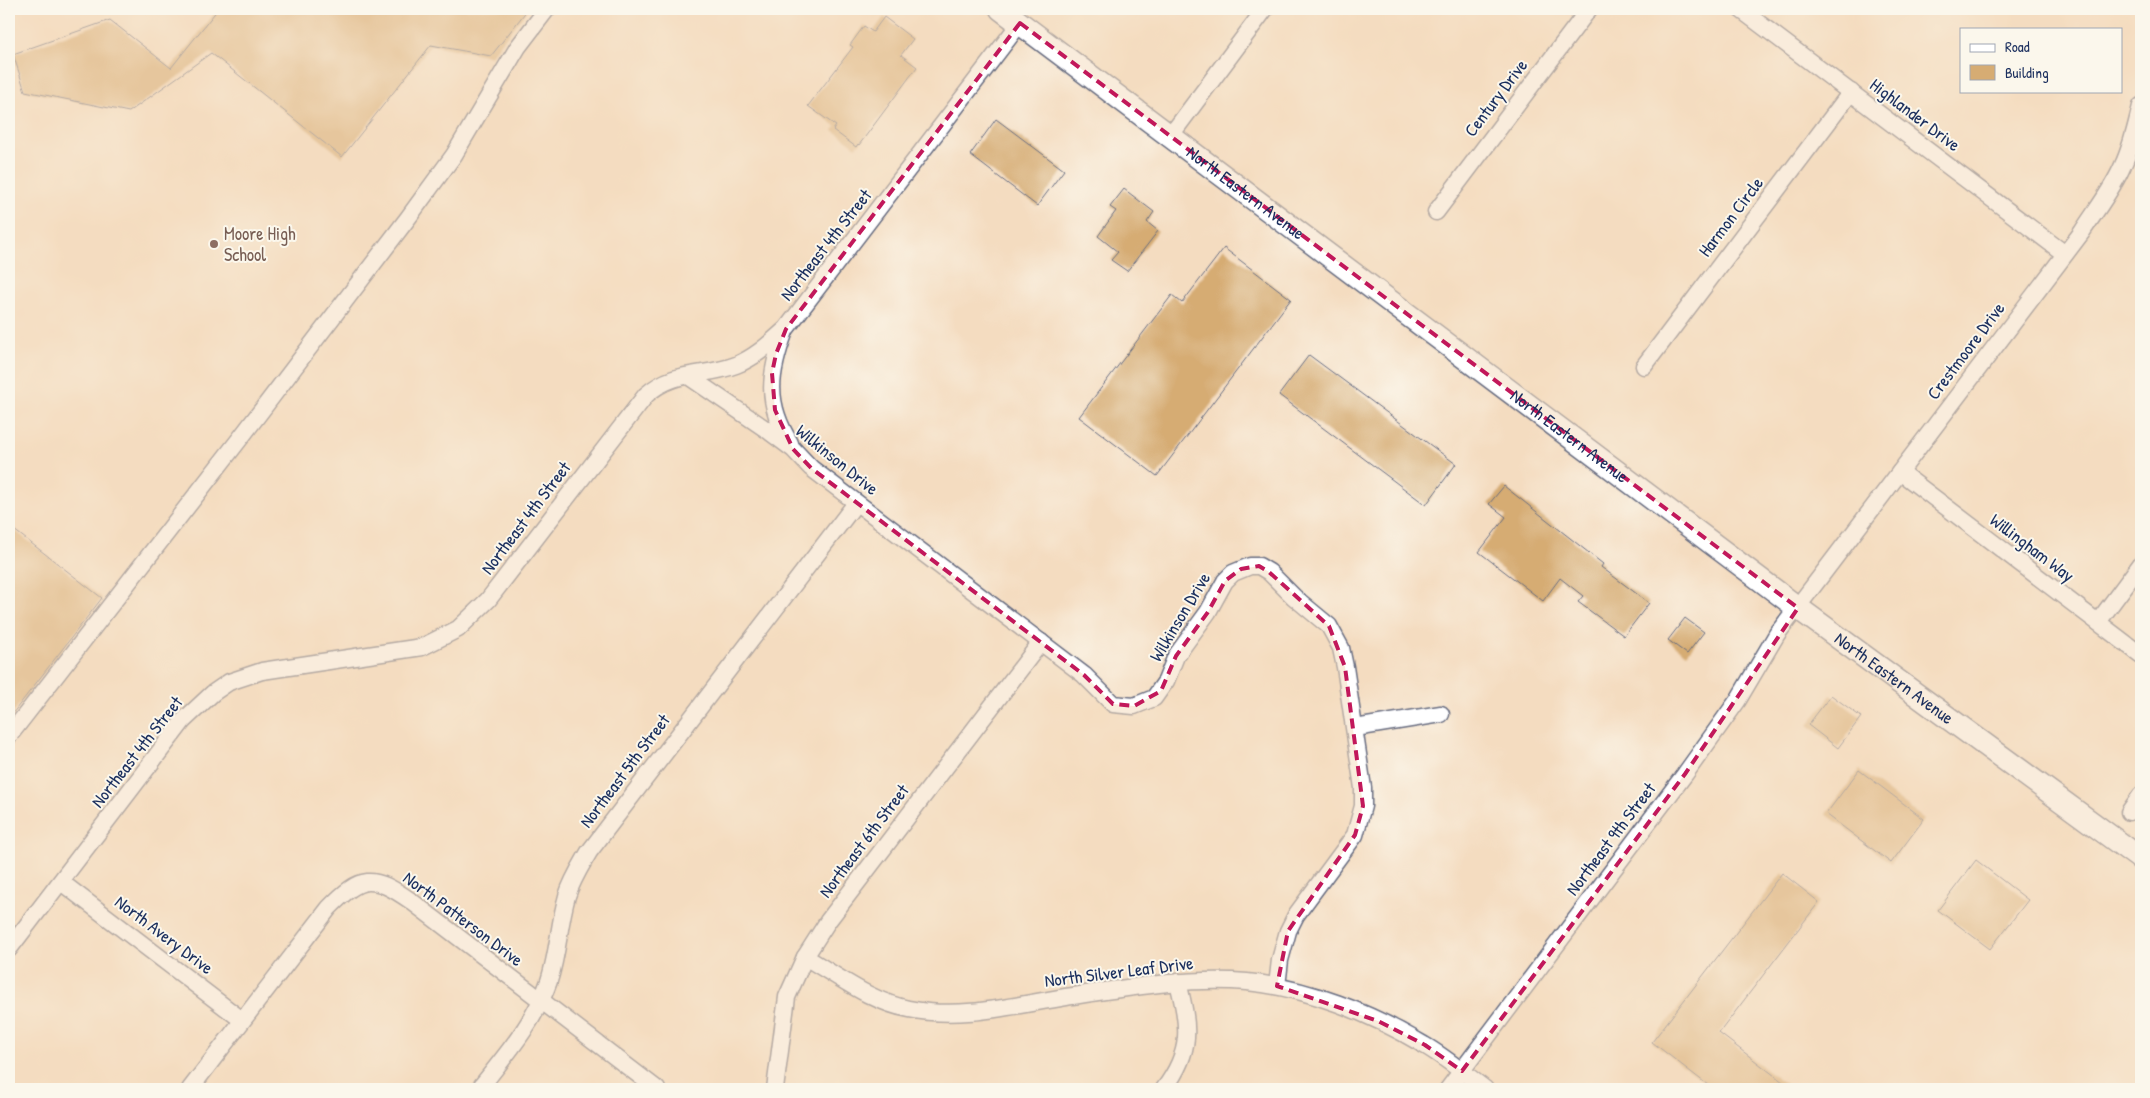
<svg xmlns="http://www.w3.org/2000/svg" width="2150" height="1098" font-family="'Patrick Hand',sans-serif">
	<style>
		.building { fill: #d6ac73 }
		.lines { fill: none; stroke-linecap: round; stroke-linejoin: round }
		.street-casing { stroke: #676c80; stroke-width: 19 }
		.secondary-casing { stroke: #676c80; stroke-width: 25 }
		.street { stroke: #fff; stroke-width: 16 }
		.secondary { stroke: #fff; stroke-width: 22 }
		.marked { fill: none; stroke: #c2185b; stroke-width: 4; stroke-dasharray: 10 6; stroke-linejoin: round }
		.education-dot { fill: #8d6e63; stroke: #fbf7ec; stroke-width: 2 }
		.labels { text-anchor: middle; stroke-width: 4; stroke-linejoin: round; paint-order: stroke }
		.street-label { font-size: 18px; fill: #1b2f5e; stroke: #fbf7ec }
		.education-label { font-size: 18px; fill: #785e54; stroke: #fbf7ec; text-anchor: start }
	</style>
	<rect width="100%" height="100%" fill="#fbf7ec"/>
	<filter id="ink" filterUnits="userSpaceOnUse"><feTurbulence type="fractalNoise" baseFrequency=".02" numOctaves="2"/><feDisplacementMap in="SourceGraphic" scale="10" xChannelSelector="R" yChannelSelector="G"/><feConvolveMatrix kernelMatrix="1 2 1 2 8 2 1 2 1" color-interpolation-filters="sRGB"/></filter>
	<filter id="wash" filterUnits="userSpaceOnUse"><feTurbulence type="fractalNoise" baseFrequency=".0096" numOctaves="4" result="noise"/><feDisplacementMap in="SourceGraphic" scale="20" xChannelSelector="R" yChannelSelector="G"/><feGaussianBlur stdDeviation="1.12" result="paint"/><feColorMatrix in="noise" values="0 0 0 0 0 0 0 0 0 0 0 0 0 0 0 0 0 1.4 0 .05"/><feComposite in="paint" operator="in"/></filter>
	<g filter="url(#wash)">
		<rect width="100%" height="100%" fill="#f4dcc0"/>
		<g id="blocks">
			<!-- building -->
			<g class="building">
				<path d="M218 9H528L491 56 431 45 342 157 211 53 129 112 25 91 13 54 110 20 171 68Z"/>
				<path d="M884 17 913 39 901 55 917 67 859 145 858 144 856 147 833 130 836 126 808 106 853 47 850 45 864 26 873 32Z"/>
				<path d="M996 119 1064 170 1037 206 970 155Z"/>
				<path d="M1124 189 1154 212 1147 222 1158 231 1127 271 1111 260 1118 252 1098 236 1116 211 1110 207Z"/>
				<path d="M1224 248 1291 299 1157 476 1079 417 1172 295 1182 303Z"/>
				<path d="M1309 355 1456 464 1426 505 1279 395Z"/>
				<path d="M1504 486 1603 564 1601 567 1649 603 1624 636 1578 602 1583 596 1560 578 1543 601 1479 552 1506 517 1489 504Z"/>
				<path d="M9 526 102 598 9 718Z"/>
				<path d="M1685 618 1704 632 1687 654 1668 640Z"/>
				<path d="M1831 695 1861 717 1838 748 1808 725Z"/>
				<path d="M1859 770 1924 819 1891 863 1826 814Z"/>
				<path d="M1976 860 2028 900 1990 949 1938 910Z"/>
				<path d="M1782 873 1819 902 1719 1033 1792 1089H1713L1652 1042Z"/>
			</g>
		</g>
	</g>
	<g filter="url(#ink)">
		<use href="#blocks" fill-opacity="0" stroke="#676c80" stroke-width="1"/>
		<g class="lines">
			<!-- street casing -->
			<g class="street-casing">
				<g id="street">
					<path d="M1740 9 2065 254"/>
					<path d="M1171 135 1265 9"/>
					<path d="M1436 212 1589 9"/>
					<path d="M785 331C769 374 765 403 790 443"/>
					<path d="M1644 366 1851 92"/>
					<path d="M688 376 770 432 793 449 811 468 1084 675 1113 704 1134 706 1154 698 1166 681 1176 656 1208 612 1225 581 1233 573 1250 566H1259L1269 572 1294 597 1329 626 1341 648 1345 667 1363 788V806L1355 835 1296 915 1288 931 1280 960 1277 986"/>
					<path d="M1900 472 2141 655"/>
					<path d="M2098 622 2141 564"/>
					<path d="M1355 728 1441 714"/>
					<path d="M9 736 242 436 408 218 454 155 518 47 547 9"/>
					<path d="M2129 812 2141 795"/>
					<path d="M61 882 242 1020"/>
					<path d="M9 949 183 721 213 693 229 682 262 671 422 647 458 629 488 600 646 395C675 369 702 378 736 365 756 357 770 343 786 329L1020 23"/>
					<path d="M805 957C838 976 871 1002 909 1009 961 1020 1015 1005 1066 997 1126 988 1187 977 1247 982 1308 988 1371 1013 1424 1045 1445 1057 1465 1074 1485 1089"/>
					<path d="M190 1089 329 908C361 875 372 874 411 901L657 1089"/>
					<path d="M479 1089C505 1056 535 1022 549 981 558 953 559 924 567 896 572 880 581 866 589 852L856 503"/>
					<path d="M775 1089 787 997 805 957 828 921 1041 642"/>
					<path d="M1164 1089C1193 1050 1189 1027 1178 982"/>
					<path d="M1448 1089 1685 774 1738 700 1777 634 2082 232C2096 210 2113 189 2123 165 2132 146 2136 126 2141 106"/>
				</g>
			</g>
			<!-- secondary casing -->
			<g class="secondary-casing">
				<g id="secondary">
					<path id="s1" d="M1001 9 1798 608 2141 859"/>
				</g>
			</g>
			<!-- street -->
			<use href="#street" class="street"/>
			<!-- secondary -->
			<use href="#secondary" class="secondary"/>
		</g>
	</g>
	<!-- marked area -->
	<path d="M0 0H2150V1098H0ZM1020 23 1798 608 1685 774 1462 1071 1425 1045 1378 1021 1277 986 1288 931 1355 835 1363 806 1345 667 1329 626 1269 572 1259 566 1241 569 1225 581 1208 612 1176 656 1161 691 1134 706 1113 704 1084 675 811 468 793 449 775 410 772 373 776 354 786 329Z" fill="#f4dcc0" fill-opacity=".55" fill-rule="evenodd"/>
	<path class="marked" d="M1020 23 1798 608 1685 774 1462 1071 1425 1045 1378 1021 1277 986 1288 931 1355 835 1363 806 1345 667 1329 626 1269 572 1259 566 1241 569 1225 581 1208 612 1176 656 1161 691 1134 706 1113 704 1084 675 811 468 793 449 775 410 772 373 776 354 786 329Z"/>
	<!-- markers -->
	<circle class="education-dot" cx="214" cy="244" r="5"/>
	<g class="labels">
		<!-- street labels -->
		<g class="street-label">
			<text transform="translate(1496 98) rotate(-53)" y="6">Century Drive</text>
			<text transform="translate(1915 115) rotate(37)" y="6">Highlander Drive</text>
			<text dy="6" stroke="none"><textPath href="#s1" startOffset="306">North Eastern Avenue</textPath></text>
			<text transform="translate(1731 217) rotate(-53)" y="6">Harmon Circle</text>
			<text transform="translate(826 245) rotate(-52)" y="6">Northeast 4th Street</text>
			<text transform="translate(1966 351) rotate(-53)" y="6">Crestmoore Drive</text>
			<text dy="6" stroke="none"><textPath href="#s1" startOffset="711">North Eastern Avenue</textPath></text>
			<text transform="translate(837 460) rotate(39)" y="6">Wilkinson Drive</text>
			<text transform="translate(526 518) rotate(-53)" y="6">Northeast 4th Street</text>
			<text transform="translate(2032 548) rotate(37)" y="6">Willingham Way</text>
			<text transform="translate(1180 617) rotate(-59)" y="6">Wilkinson Drive</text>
			<text dy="6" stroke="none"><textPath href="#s1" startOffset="1116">North Eastern Avenue</textPath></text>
			<text transform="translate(137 752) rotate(-52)" y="6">Northeast 4th Street</text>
			<text transform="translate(625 771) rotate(-53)" y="6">Northeast 5th Street</text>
			<text transform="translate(1611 839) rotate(-53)" y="6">Northeast 9th Street</text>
			<text transform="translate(864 841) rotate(-53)" y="6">Northeast 6th Street</text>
			<text transform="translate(463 919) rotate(37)" y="6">North Patterson Drive</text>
			<text transform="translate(164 935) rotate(37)" y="6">North Avery Drive</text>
			<text transform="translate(1119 972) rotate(-7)" y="6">North Silver Leaf Drive</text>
		</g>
		<!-- education labels -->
		<g class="education-label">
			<text x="224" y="240">Moore High<tspan x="224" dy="21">School</tspan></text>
		</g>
	</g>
	<!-- margin -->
	<rect width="2150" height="1098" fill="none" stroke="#fbf7ec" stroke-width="30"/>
	<!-- legend -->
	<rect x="1960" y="28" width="162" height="65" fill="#fbf7ec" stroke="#a1a7b3"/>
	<rect x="1970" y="44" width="25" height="8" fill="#ffffff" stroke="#a1a7b3"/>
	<text x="2005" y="52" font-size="15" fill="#1b2f5e">Road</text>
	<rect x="1970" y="65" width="25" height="15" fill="#d6ac73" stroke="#a1a7b3"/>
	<text x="2005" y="78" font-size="15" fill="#1b2f5e">Building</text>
</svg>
